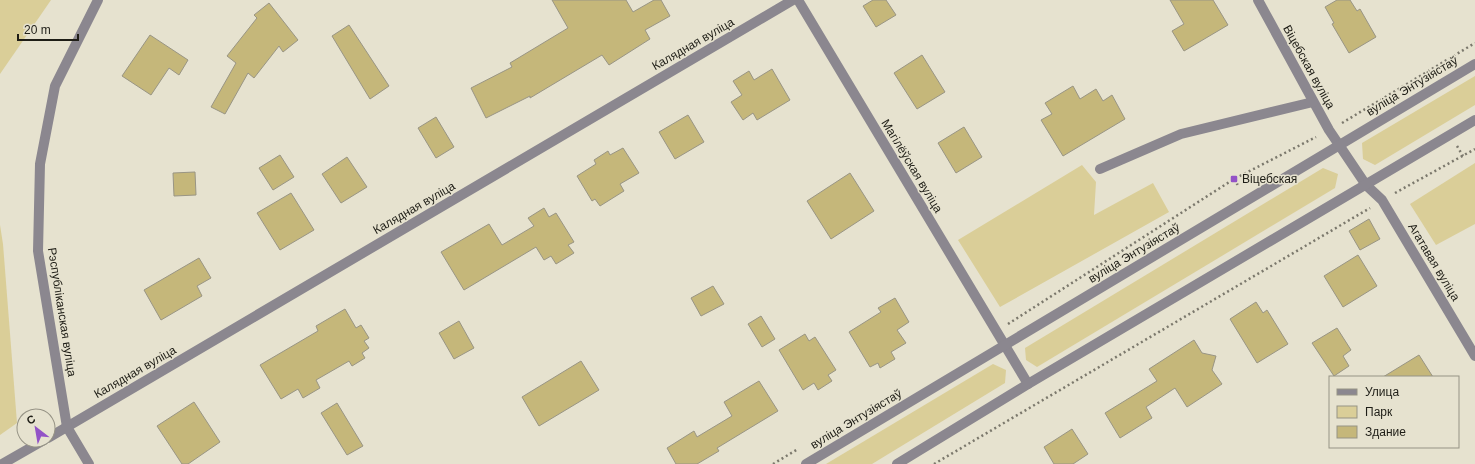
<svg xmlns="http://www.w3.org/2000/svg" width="1475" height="464" font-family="Arial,sans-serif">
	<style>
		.green { fill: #dace98 }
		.building { fill: #c5b77a; stroke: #999584 }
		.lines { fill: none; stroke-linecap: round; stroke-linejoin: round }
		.path { stroke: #7b786c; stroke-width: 2.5; stroke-dasharray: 2 3; stroke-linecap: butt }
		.minor { stroke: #8b878f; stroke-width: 10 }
		.poi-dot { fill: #9352c7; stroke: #e6e2cf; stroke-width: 1.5 }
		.labels { text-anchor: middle; stroke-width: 3; stroke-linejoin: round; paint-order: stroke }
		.street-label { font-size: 12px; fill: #1e1d16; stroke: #e6e2cf }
		.poi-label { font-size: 12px; fill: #1e1d16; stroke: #e6e2cf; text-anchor: start }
	</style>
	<rect width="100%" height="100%" fill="#e6e2cf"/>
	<!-- green -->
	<g class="green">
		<path d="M0 0H51L0 74Z"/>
		<path d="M1475 76V105L1375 165 1363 159 1362 143Z"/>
		<path d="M1475 163V224L1436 245 1410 204Z"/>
		<path d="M1082 165 1096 182 1094 215 1153 183 1169 212 1000 307 958 240Z"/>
		<path d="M1323 168 1338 174 1335 188 1037 367 1026 360 1025 348Z"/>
		<path d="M0 225 3 244 17 423 0 435Z"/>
		<path d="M993 364 1006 370 1005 383 872 464H826Z"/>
	</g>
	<!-- building -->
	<g class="building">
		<path d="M552 0H626L633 12 654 0H661L670 16 645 30 650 39 609 65 602 55 530 98V96L486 118 471 88 512 67 510 63 568 28Z"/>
		<path d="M873 0H886L896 15 876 27 863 6Z"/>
		<path d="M1170 0H1213L1228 25 1184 51 1172 31 1184 24Z"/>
		<path d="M1337 0H1350L1357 11 1360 9 1376 37 1349 53 1332 24 1334 23 1325 7Z"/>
		<path d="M269 3 298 40 283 52 279 46 254 78 248 73 225 114 211 107 236 63 227 56 257 18 254 15Z"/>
		<path d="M349 25 389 86 370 99 332 36Z"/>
		<path d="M150 35 188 60 179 75 169 68 151 95 122 76Z"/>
		<path d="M922 55 945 92 917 109 894 73Z"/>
		<path d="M772 69 790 100 757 120 753 113 743 120 731 102 742 95 733 81 749 71 754 80Z"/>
		<path d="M1073 86 1080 99 1096 89 1103 101 1112 95 1125 119 1063 156 1041 120 1052 114 1045 103Z"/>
		<path d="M688 115 704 142 675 159 659 132Z"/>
		<path d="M436 117 454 147 436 158 418 128Z"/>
		<path d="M964 127 982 157 956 173 938 143Z"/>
		<path d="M623 148 639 173 620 184 624 191 600 206 595 199 592 201 577 176 596 164 594 160 608 151 610 155Z"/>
		<path d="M280 155 294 177 273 190 259 168Z"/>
		<path d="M347 157 367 187 341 203 322 174Z"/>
		<path d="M195 172 196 195 174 196 173 173Z"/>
		<path d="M850 173 874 211 831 239 807 201Z"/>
		<path d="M291 193 314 230 280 250 257 213Z"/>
		<path d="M544 208 549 217 556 213 574 242 568 245 574 253 556 264 551 256 544 260 536 247 464 290 441 252 489 224 502 245 534 226 528 218Z"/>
		<path d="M1369 219 1380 239 1360 250 1349 231Z"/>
		<path d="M1358 255 1377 286 1343 307 1324 276Z"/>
		<path d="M199 258 211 278 197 286 202 296 161 320 144 290Z"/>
		<path d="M713 286 724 304 701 316 691 298Z"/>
		<path d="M895 298 909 322 897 330 906 343 891 352 895 359 880 368 878 363 870 367 849 332 881 312 878 308Z"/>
		<path d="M1256 302 1263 313 1267 310 1288 344 1257 363 1230 319Z"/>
		<path d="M345 309 356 328 361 325 369 338 364 341 369 348 362 353 365 358 352 366 349 361 316 380 320 388 303 398 298 389 281 399 260 365 318 331 316 326Z"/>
		<path d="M761 316 775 339 762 347 748 324Z"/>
		<path d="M459 321 474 348 454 359 439 333Z"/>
		<path d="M1337 328 1351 350 1343 356 1349 366 1334 376 1312 343Z"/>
		<path d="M805 334 809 341 815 337 836 370 828 375 832 381 818 390 814 383 803 390 779 350Z"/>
		<path d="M1194 340 1202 353 1216 356 1212 370 1222 384 1187 407 1175 388 1146 407 1152 418 1120 438 1105 413 1157 381 1149 369Z"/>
		<path d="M1419 355 1433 377H1383Z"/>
		<path d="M581 361 599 390 539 426 522 397Z"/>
		<path d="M759 381 778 411 717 448 719 451 697 464H676L667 448 694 431 697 437 732 416 724 402Z"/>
		<path d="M194 402 220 442 188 464H182L157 426Z"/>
		<path d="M337 403 363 446 347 455 321 413Z"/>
		<path d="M1072 429 1088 454 1073 464H1054L1044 447Z"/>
	</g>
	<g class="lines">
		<!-- path -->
		<g class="path">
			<path d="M1342 123 1475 43"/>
			<path d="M1457 146 1463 156"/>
			<path d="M1234 179 1239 187"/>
			<path d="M1395 193 1475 149"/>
			<path d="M1008 324 1234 179 1316 137"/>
			<path d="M773 464 798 449"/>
			<path d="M934 464 1370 208"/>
		</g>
		<!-- minor -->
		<g class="minor">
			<path d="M798 0 1028 384"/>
			<path d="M1258 0 1329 130 1366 185 1382 200 1475 356"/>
			<path d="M1100 169 1181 134 1313 102"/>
			<path d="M48 438 793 0"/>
			<path d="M2 464 44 440"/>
			<path d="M89 464 67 427 38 251 40 164 55 86 98 0"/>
			<path d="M806 464 1475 64"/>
			<path d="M897 464 1028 384 1475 120"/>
		</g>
	</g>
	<!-- markers -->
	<rect class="poi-dot" x="1230" y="175" width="8" height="8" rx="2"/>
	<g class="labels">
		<!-- street labels -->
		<g class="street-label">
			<text transform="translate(693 44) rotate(-30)" y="4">Калядная вуліца</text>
			<text transform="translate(1309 67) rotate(61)" y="4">Віцебская вуліца</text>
			<text transform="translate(1412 86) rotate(-31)" y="4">вуліца Энтузіястаў</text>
			<text transform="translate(912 166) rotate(59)" y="4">Магілёўская вуліца</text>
			<text transform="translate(414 208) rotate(-30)" y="4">Калядная вуліца</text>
			<text transform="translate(1134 253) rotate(-31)" y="4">вуліца Энтузіястаў</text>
			<text transform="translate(1434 262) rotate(59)" y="4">Агатавая вуліца</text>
			<text transform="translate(62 312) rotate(81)" y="4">Рэспубліканская вуліца</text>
			<text transform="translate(135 372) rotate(-30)" y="4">Калядная вуліца</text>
			<text transform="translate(856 419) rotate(-31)" y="4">вуліца Энтузіястаў</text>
		</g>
		<!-- poi labels -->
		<g class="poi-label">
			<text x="1242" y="183">Віцебская</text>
		</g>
	</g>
	<!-- legend -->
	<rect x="1329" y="376" width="130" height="72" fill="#e6e2cf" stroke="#969385"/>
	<rect x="1337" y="389" width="20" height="6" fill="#8b878f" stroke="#969385"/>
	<text x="1365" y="396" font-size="12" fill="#1e1d16">Улица</text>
	<rect x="1337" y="406" width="20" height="12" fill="#dace98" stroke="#969385"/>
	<text x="1365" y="416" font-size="12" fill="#1e1d16">Парк</text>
	<rect x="1337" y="426" width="20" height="12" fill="#c5b77a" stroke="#969385"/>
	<text x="1365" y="436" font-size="12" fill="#1e1d16">Здание</text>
	<!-- north arrow -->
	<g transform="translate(36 428) rotate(329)"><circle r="19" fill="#e6e2cf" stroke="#969385"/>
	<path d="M0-3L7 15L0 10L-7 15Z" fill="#9352c7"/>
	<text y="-6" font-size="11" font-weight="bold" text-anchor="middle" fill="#1e1d16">С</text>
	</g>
	<!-- scale -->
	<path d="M18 34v6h60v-6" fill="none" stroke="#1e1d16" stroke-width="2"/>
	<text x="24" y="34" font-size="12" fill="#1e1d16" stroke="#e6e2cf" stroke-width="3" paint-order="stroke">20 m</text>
</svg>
